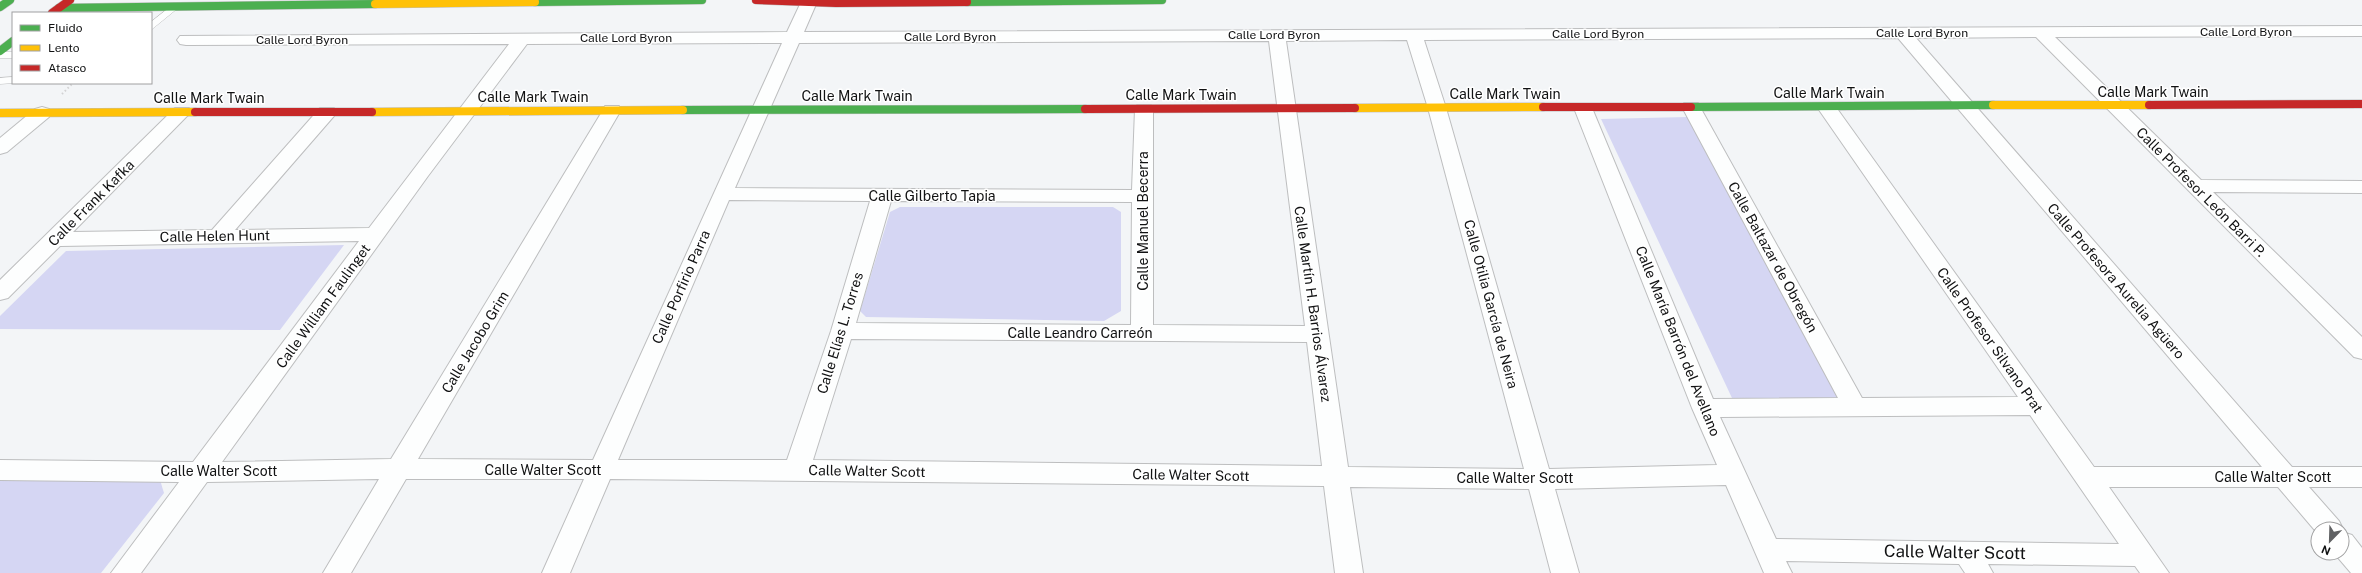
<svg xmlns="http://www.w3.org/2000/svg" width="2362" height="573" font-family="'Public Sans',sans-serif">
	<style>
		.green { fill: #d5d6f3 }
		.lines { fill: none; stroke-linecap: round; stroke-linejoin: round }
		.lane-casing { stroke: #bdbebf; stroke-width: 1 }
		.street-casing { stroke: #bdbebf; stroke-width: 2 }
		.fast-casing { stroke: #bdbebf; stroke-width: 9 }
		.slow-casing { stroke: #bdbebf; stroke-width: 9 }
		.jam-casing { stroke: #bdbebf; stroke-width: 9 }
		.path { stroke: #d2d2d3; stroke-width: 2; stroke-dasharray: 1.5 2.5; stroke-linecap: butt }
		.lane { fill: #fdfefe; fill-rule: evenodd }
		.street { fill: #fdfefe; fill-rule: evenodd }
		.fast { stroke: #4caf50; stroke-width: 8 }
		.slow { stroke: #ffc107; stroke-width: 8 }
		.jam { stroke: #c62828; stroke-width: 8 }
		.labels { text-anchor: middle; stroke-width: 3; stroke-linejoin: round; paint-order: stroke }
		.far-street-label { font-size: 12px; fill: #111213; stroke: #fff }
		.street-label { font-size: 14px; fill: #111213; stroke: #fff }
		.near-street-label { font-size: 17px; fill: #111213; stroke: #fff }
	</style>
	<rect width="100%" height="100%" fill="#f3f5f7"/>
	<!-- green -->
	<g class="green">
		<path d="M1687 117 1843 399 1732 398 1601 119Z"/>
		<path d="M900 207H1113L1121 212V311L1104 321 866 317 860 311 890 212Z"/>
		<path d="M344 245 280 330 0 329V316L66 251Z"/>
		<path d="M160 480 164 493 101 573H0V481Z"/>
	</g>
	<g class="lines">
		<!-- lane casing -->
		<g class="lane-casing">
			<g id="lane">
				<path d="M175 3 178 4V8L151 30V22Z"/>
				<rect x="0" y="52" width="13" height="6"/>
				<path d="M13 77 14 83 0 84V78Z"/>
			</g>
		</g>
		<!-- street casing -->
		<g class="street-casing">
			<g id="street">
				<path d="M802 0H816L817 2 804 32 2362 26V36L2055 37 2201 180 2362 181V193L2213 192 2362 337V359L2354 357 2036 37 1916 38 2292 467H2362V487H2309L2339 521 2343 529 2342 532V529H2318V534L2278 487H2109L2169 573H2140L2135 566 1988 564 1993 573H1965L1959 564 1786 561 1792 573H1764L1726 485 1555 489 1579 573H1551L1529 489 1350 487 1363 573H1335L1324 486 610 479 570 573H542L584 479H406L351 573H323L379 479 207 482 141 573H111L179 482 0 480V460L193 462 359 241 60 246 8 298 0 300V280L175 108H189L191 112 73 232 212 230 320 108H334L336 112 334 116 235 230 369 228 509 44 186 45 180 44 177 40 180 36 787 32ZM1898 38 2262 467H2094L1833 103H1819L1817 107 2018 397 1862 398 1700 107 1698 103H1684L1682 107 1838 398 1713 399 1592 108 1590 104H1576L1574 108 1692 408 1717 465 1549 469 1446 108 1424 40ZM1407 40 1428 108 1524 469 1348 467 1286 41ZM1269 41 1305 326 1153 325V109L1151 105H1137L1135 109 1132 190 735 188 799 43ZM782 43 593 460 418 459 621 110 619 106H605L603 110 391 459 222 462 428 176 527 44ZM729 200 870 201 831 331 787 460H618ZM891 201 1132 202 1131 325 856 323ZM851 339 1307 342 1322 466 813 460ZM2030 415 2119 544 1776 539 1720 417Z"/>
				<path d="M42 107 49 109 51 113 49 117 7 152 0 154V138L35 109Z"/>
				<path d="M2342 532 2352 535 2362 548V573H2351L2334 553H2342Z"/>
			</g>
		</g>
		<!-- fast casing -->
		<g class="fast-casing">
			<g id="fast">
				<path d="M535 2 702 0"/>
				<path d="M967 2 1162 0"/>
				<path d="M0 7 10 0"/>
				<path d="M59 8 375 4"/>
				<path d="M0 51 13 41"/>
				<path d="M1691 107 1993 105"/>
				<path d="M683 110 1085 109"/>
			</g>
		</g>
		<!-- slow casing -->
		<g class="slow-casing">
			<g id="slow">
				<path d="M375 4 535 2"/>
				<path d="M1993 105H2149"/>
				<path d="M1355 108 1543 107"/>
				<path d="M372 112 683 110"/>
				<path d="M0 113 195 112"/>
			</g>
		</g>
		<!-- jam casing -->
		<g class="jam-casing">
			<g id="jam">
				<path d="M756 0 836 3 967 2"/>
				<path d="M52 13 70 0"/>
				<path d="M2149 105 2362 104"/>
				<path d="M1543 107H1691"/>
				<path d="M1085 109 1355 108"/>
				<path d="M195 112H372"/>
			</g>
		</g>
		<!-- path -->
		<path class="path" d="M62 94 73 83"/>
		<!-- lane -->
		<use href="#lane" class="lane"/>
		<!-- street -->
		<use href="#street" class="street"/>
		<!-- fast -->
		<use href="#fast" class="fast"/>
		<!-- slow -->
		<use href="#slow" class="slow"/>
		<!-- jam -->
		<use href="#jam" class="jam"/>
	</g>
	<g class="labels">
		<!-- far-street labels -->
		<g class="far-street-label">
			<text x="2246" y="36">Calle Lord Byron</text>
			<text x="1922" y="37">Calle Lord Byron</text>
			<text x="1598" y="38">Calle Lord Byron</text>
			<text x="1274" y="39">Calle Lord Byron</text>
			<text x="950" y="41">Calle Lord Byron</text>
			<text x="626" y="42">Calle Lord Byron</text>
			<text x="302" y="44">Calle Lord Byron</text>
		</g>
		<!-- street labels -->
		<g class="street-label">
			<text x="2153" y="97">Calle Mark Twain</text>
			<text x="1829" y="98">Calle Mark Twain</text>
			<text x="1505" y="99">Calle Mark Twain</text>
			<text x="1181" y="100">Calle Mark Twain</text>
			<text x="857" y="101">Calle Mark Twain</text>
			<text x="533" y="102">Calle Mark Twain</text>
			<text x="209" y="103">Calle Mark Twain</text>
			<text transform="translate(2201 192) rotate(45)" y="5">Calle Profesor León Barri P.</text>
			<text x="932" y="201">Calle Gilberto Tapia</text>
			<text transform="translate(91 203) rotate(-45)" y="5">Calle Frank Kafka</text>
			<text transform="translate(1143 221) rotate(-90)" y="5">Calle Manuel Becerra</text>
			<text transform="translate(215 236) rotate(-1)" y="5">Calle Helen Hunt</text>
			<text transform="translate(1773 257) rotate(61)" y="5">Calle Baltazar de Obregón</text>
			<text transform="translate(2116 281) rotate(49)" y="5">Calle Profesora Aurelia Agüero</text>
			<text transform="translate(681 287) rotate(-66)" y="5">Calle Porfirio Parra</text>
			<text transform="translate(1313 304) rotate(82)" y="5">Calle Martín H. Barrios Álvarez</text>
			<text transform="translate(1491 304) rotate(75)" y="5">Calle Otilia García de Neira</text>
			<text transform="translate(323 306) rotate(-54)" y="5">Calle William Faulinget</text>
			<text transform="translate(840 333) rotate(-73)" y="5">Calle Elías L. Torres</text>
			<text x="1080" y="338">Calle Leandro Carreón</text>
			<text transform="translate(1990 340) rotate(55)" y="5">Calle Profesor Silvano Prat</text>
			<text transform="translate(1678 341) rotate(68)" y="5">Calle María Barrón del Avellano</text>
			<text transform="translate(475 342) rotate(-59)" y="5">Calle Jacobo Grim</text>
			<text x="543" y="475">Calle Walter Scott</text>
			<text x="219" y="476">Calle Walter Scott</text>
			<text transform="translate(867 471) rotate(1)" y="5">Calle Walter Scott</text>
			<text transform="translate(1191 475) rotate(1)" y="5">Calle Walter Scott</text>
			<text x="2273" y="482">Calle Walter Scott</text>
			<text x="1515" y="483">Calle Walter Scott</text>
		</g>
		<!-- near-street labels -->
		<g class="near-street-label">
			<text transform="translate(1955 552) rotate(1)" y="6">Calle Walter Scott</text>
		</g>
	</g>
	<!-- legend -->
	<rect x="12" y="12" width="140" height="72" fill="#ffffff" stroke="#a0a0a1"/>
	<rect x="20" y="25" width="20" height="6" fill="#4caf50" stroke="#a0a0a1"/>
	<text x="48" y="32" font-size="12" fill="#111213">Fluido</text>
	<rect x="20" y="45" width="20" height="6" fill="#ffc107" stroke="#a0a0a1"/>
	<text x="48" y="52" font-size="12" fill="#111213">Lento</text>
	<rect x="20" y="65" width="20" height="6" fill="#c62828" stroke="#a0a0a1"/>
	<text x="48" y="72" font-size="12" fill="#111213">Atasco</text>
	<!-- north arrow -->
	<g transform="translate(2330 541) rotate(203)"><circle r="19" fill="#ffffff" stroke="#a0a0a1"/>
	<path d="M0-3L7 15L0 10L-7 15Z" fill="#606163"/>
	<text y="-6" font-size="11" font-weight="bold" text-anchor="middle" fill="#111213">N</text>
	</g>
</svg>
